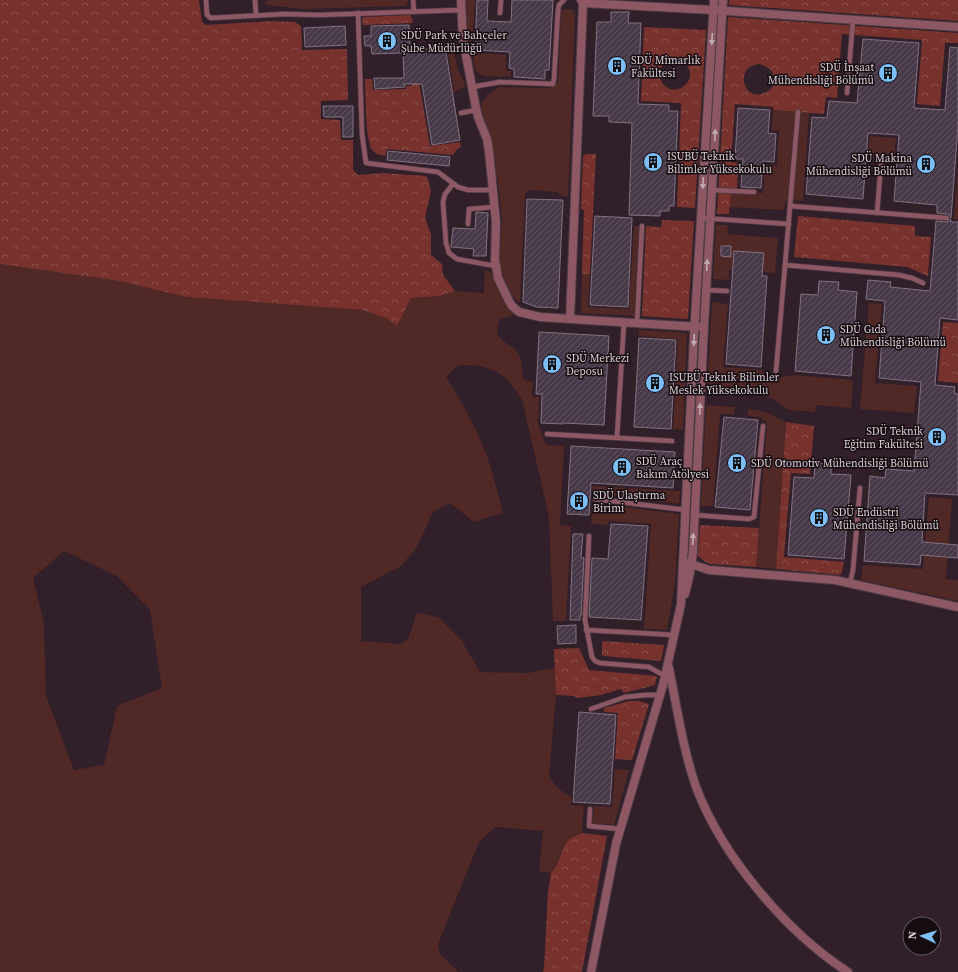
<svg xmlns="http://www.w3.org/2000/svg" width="958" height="972" font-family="'Source Serif 4',serif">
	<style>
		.green { fill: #502825; fill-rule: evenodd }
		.forest { fill: url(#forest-crowns); fill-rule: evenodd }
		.building { fill: url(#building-hatch); stroke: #827282 }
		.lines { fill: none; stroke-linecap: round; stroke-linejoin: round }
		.lane-casing { stroke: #4c3b45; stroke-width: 6 }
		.street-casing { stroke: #4c3b45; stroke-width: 10 }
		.lane { stroke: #8d5863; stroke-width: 4.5 }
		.street { stroke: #8d5863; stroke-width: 8 }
		.oneway { fill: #c4abb3 }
		.labels { text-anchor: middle; stroke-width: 3; stroke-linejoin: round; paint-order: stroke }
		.poi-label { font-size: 11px; fill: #dbcfd5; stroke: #140c10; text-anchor: start }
	</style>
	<defs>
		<pattern id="forest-crowns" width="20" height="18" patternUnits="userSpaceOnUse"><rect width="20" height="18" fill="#78322e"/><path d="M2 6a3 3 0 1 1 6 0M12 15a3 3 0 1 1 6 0" fill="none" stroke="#8b4f4b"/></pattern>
		<pattern id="building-hatch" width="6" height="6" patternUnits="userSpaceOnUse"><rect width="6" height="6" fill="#473947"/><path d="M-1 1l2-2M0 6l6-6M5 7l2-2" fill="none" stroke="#615561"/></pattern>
	</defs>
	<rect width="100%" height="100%" fill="#311f29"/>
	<!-- green -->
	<g class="green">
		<path d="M272 0H408V2L406 6 304 9 266 5 265 1Z"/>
		<path d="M466 0H475L472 50 475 53 506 55V71H511V77C500 76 483 79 476 71L468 38Z"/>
		<path d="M563 9 573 10 575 15 568 197 561 196 557 192 529 190 525 194 520 302 517 301 509 291 501 273 500 256 502 220 500 198 492 141 482 114 481 104 487 95 499 87 548 88C553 87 556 87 558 82L561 11Z"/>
		<path d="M452 45 458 70 466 86 454 92 447 46Z"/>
		<path d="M773 110 809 113 803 201 788 200 785 203 784 210 729 207 731 191 763 193 765 165 777 166 779 131 772 130Z"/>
		<path d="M870 136 896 138 894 159 868 157Z"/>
		<path d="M958 167V219H954Z"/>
		<path d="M716 225H728L727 234 778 238 775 273 729 270V280L713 279Z"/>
		<path d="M634 226H639L634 316 581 313 582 274H590L588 307 629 309Z"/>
		<path d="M0 264 119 281 187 297 363 310 387 318 397 326 411 298 440 296 455 291 484 293 485 269 492 274 503 300 513 313 511 316 500 319C490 342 510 340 519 355 523 362 521 373 524 380L533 382 532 397H539L538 424 546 445 564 446 560 525 571 526 566 621H553L549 517 522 399 508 380 497 372 481 366 463 365 456 367 446 377C464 405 481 436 491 468 495 483 499 498 503 513L474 522 450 503 433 512 417 547 401 566 361 587V641L400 644 408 639 417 613 438 617 462 641 480 672 528 673 555 668 556 695 549 776C555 785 560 792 571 796V805L584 806 582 833C561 839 563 856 551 873L539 871 543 831 496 827 479 842 438 944 440 954 458 972H0ZM64 551 117 576 150 610 162 688 117 706 104 765 74 770 46 696 44 624 33 578Z"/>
		<path d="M712 302 728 304 723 367 761 370 767 376 782 377 793 375 853 380 851 408 816 405 815 412 789 410 773 399 762 395 707 391Z"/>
		<path d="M869 303 882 304 875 383 917 386 914 413 860 409Z"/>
		<path d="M639 330 687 333 683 430 673 429 678 339 639 336Z"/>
		<path d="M706 405 735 407 734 414H720L713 506H701Z"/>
		<path d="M748 409 763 411 786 422 776 569 756 567 767 423 759 417 748 416Z"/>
		<path d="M593 486 680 491 679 504 600 494 593 489Z"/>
		<path d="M929 497 952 499 946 579 958 580V601L861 580 863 565 923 569Z"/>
		<path d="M598 504 679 514 675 583 667 630 644 629 651 524 609 521 608 525 591 524 592 508Z"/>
		<path d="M615 769 629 770 614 825 592 823 594 806 612 807Z"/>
	</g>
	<!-- forest -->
	<g class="forest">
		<path d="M0 0H199L202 22 206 25 273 21 295 22 301 26 302 50 347 49 348 100 321 101V119L340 120 341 140H353V170L358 175 383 173 426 176 428 179 431 191 425 218 431 234V255L442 264 443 275 455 291 440 296 411 298 397 326 386 318 363 310 187 297 119 281 0 264Z"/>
		<path d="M729 0H958V21L729 5Z"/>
		<path d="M411 15 413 23 363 25 362 19 364 17Z"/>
		<path d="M728 17 958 33V43H945L940 106 917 104 922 40 842 34 837 98 826 97 824 114 773 110V107L735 104 731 162 738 163 737 191H731L729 214H717ZM759 64C769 66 777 74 773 85 772 89 768 92 764 93 744 102 733 67 759 64Z"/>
		<path d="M644 27 706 30 695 208 677 207 681 103 641 101ZM671 59C681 59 691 65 690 76 689 80 687 84 684 86 666 100 647 70 671 59Z"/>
		<path d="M411 76H418L430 146 460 142 461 147 456 150 453 155 387 149 385 156C380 155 375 154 372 150 365 138 366 94 365 79H372L373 90 406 89V86H412Z"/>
		<path d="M586 154H596L590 274H582L584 210 581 209 583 157Z"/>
		<path d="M798 216 915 226V236L931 237 928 276 907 267 794 257Z"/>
		<path d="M662 220 694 221 688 319 642 316 646 226 661 227Z"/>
		<path d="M943 322 958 323V383L938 381Z"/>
		<path d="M786 422 814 426 810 474 791 473 784 557 844 562 841 575 776 569Z"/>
		<path d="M700 525 759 528 756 567 710 564 704 561 698 556Z"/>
		<path d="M602 641 664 645 661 661 604 656 602 655Z"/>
		<path d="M579 648 589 670 657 676 655 685 624 693 621 689 601 695 578 698 574 696 556 695 554 649Z"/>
		<path d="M629 701H638L649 704 632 760 615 759 618 713 604 712V708Z"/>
		<path d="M582 833 607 836 582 972H543L544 968 548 892 551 873 556 866 565 845 569 839Z"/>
	</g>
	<!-- building -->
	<g class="building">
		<path d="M477 0H488L487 21 511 22 512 0H553L549 70H545V79L514 77V69L509 68 510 52 475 50Z"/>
		<path d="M611 12H629L628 23H641L638 104 669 105V111H678L674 206H669V211H660V216L629 215 632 123 609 122V116H593L597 22H611Z"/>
		<path d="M409 25 410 52 445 46 460 140 432 145 422 84H404L405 87 375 89 374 78H404L403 53 372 54 371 46H365L364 36H371V26Z"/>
		<path d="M345 26 346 45 305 47 304 28Z"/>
		<path d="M863 39 919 43 914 108 945 110 950 47 958 48V126L951 218 948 214 937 213V205L894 201 899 135 868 133 863 199 806 194 812 117 827 118 829 101 857 103Z"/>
		<path d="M323 106H353V137H343V117H324Z"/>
		<path d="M738 108 770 110 768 133 776 134 774 162 763 161 761 188 741 187 743 159H735Z"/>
		<path d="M388 151 450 157 449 166 387 160Z"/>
		<path d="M527 199 563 200 558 308 536 307 523 302Z"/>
		<path d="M476 212 488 213 486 256H473L474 249 451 247 453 228 475 229Z"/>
		<path d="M595 216 632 218 628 307 590 305Z"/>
		<path d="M951 219 950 222H958V320L940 318 935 385 955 387 954 393 958 394V495L925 493 922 542 958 545V558L921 555 920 565 864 561 870 476 885 478 886 469 914 471 921 382 879 378 885 301 866 299 868 280 891 282 890 287 930 291 936 221 947 222Z"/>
		<path d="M721 246H731V257L721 256Z"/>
		<path d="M734 251 764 253 762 276H767L761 367 726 364Z"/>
		<path d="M819 281 839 282 838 290 857 292 851 376 795 371 801 294 818 295Z"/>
		<path d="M539 332 609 336 604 425 563 423V424L541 423 542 394H536Z"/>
		<path d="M639 338 676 340 671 429 634 427Z"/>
		<path d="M724 417 758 420 750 510 715 507Z"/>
		<path d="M571 446 675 452 673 488 591 483 589 515 567 514Z"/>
		<path d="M815 463 831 464V474L851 475 844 559 788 555 794 477 814 478Z"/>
		<path d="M611 524 648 526 641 620 589 617 592 558 608 559Z"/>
		<path d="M573 534H583L581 557 584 558 581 616H580V620H570Z"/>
		<path d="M576 625V643L558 644 557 626Z"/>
		<path d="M579 712 616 715 610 804 573 802Z"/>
	</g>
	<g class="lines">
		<!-- lane casing -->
		<g class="lane-casing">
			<g id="lane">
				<path d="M206 0 207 15 211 18 284 14 320 15 461 10"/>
				<path d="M255 0 256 15"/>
				<path d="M413 0 414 12"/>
				<path d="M358 13 362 134 366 163 438 172 458 187 468 190H493"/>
				<path d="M500 13 501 0"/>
				<path d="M472 87 500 82 553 84 554 79 558 11 559 5 564 0"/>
				<path d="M847 93 853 20"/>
				<path d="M461 113 476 110"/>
				<path d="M453 184 445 194 443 202 446 243 449 253 457 259 495 266"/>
				<path d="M712 190 754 192"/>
				<path d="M790 206 947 218"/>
				<path d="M877 213 881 164"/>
				<path d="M701 218 789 224"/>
				<path d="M468 224 469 209 495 207"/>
				<path d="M785 265 899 275 912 278 923 283"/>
				<path d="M706 290 727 291"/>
				<path d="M637 323 642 226"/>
				<path d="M776 371 798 112"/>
				<path d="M547 434 672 441"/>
				<path d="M617 437 624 322"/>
				<path d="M595 499 686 510"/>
				<path d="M695 515 749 519 754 517 763 426"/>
				<path d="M589 536 585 620 592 657 595 661 600 663 649 667 665 676"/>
				<path d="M850 583 853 570 860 488"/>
				<path d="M586 630 675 635"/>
				<path d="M591 709 625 697 646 695H660"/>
				<path d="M590 809 589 826 620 829"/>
			</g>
		</g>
		<!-- street casing -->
		<g class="street-casing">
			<g id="street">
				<path d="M461 0 463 39 475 103 478 117 487 139 489 151 496 222 495 260 498 278 509 301 512 306 519 312 540 317 570 319"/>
				<path d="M581 0 583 3 713 10 958 27"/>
				<path d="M583 3 570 319 699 327"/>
				<path d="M688 563 709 570 835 580 958 607"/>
				<path d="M685 594 690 573 693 552 704 327 723 0"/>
				<path d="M669 668C677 708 683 749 696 787 722 856 786 932 848 972"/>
				<path d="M591 972 616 844 663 685 681 604 694 335 714 0"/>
			</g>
		</g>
		<!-- lane -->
		<use href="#lane" class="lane"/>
		<!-- street -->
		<use href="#street" class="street"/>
	</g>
	<!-- one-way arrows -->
	<defs><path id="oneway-solid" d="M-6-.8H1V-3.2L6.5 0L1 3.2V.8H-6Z"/></defs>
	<g class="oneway">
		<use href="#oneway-solid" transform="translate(712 39) rotate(93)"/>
		<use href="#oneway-solid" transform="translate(715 135) rotate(-87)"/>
		<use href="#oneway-solid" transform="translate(703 183) rotate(93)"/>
		<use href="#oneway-solid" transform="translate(707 265) rotate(-87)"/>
		<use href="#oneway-solid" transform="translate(694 340) rotate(93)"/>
		<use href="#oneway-solid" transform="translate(700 409) rotate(-87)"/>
		<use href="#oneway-solid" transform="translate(693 539) rotate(-87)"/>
	</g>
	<!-- icons -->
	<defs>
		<g id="building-disc" transform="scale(1)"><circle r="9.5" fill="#7bbef8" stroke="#140c10"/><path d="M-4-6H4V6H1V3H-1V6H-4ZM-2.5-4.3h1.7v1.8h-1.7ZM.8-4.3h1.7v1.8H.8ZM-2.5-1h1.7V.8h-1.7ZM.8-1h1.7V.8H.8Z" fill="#111"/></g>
	</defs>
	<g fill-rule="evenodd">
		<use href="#building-disc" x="387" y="41"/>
		<use href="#building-disc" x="617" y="66"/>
		<use href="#building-disc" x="888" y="73"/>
		<use href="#building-disc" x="653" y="162"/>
		<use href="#building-disc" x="926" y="164"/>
		<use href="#building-disc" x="826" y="335"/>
		<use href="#building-disc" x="552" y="364"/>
		<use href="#building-disc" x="655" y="383"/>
		<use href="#building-disc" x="937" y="437"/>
		<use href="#building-disc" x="737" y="463"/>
		<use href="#building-disc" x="622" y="467"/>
		<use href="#building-disc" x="579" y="501"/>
		<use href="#building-disc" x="819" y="518"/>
	</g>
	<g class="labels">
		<!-- poi labels -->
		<g class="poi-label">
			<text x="401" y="39">SDÜ Park ve Bahçeler<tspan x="401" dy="13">Şube Müdürlüğü</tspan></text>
			<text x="631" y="64">SDÜ Mimarlık<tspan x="631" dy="13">Fakültesi</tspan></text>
			<text x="874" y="71" text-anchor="end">SDÜ İnşaat<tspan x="874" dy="13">Mühendisliği Bölümü</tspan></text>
			<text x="667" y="160">ISUBÜ Teknik<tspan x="667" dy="13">Bilimler Yüksekokulu</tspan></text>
			<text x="912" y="162" text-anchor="end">SDÜ Makina<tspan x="912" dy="13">Mühendisliği Bölümü</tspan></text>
			<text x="840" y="333">SDÜ Gıda<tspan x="840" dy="13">Mühendisliği Bölümü</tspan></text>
			<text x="566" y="362">SDÜ Merkezi<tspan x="566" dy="13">Deposu</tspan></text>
			<text x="669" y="381">ISUBÜ Teknik Bilimler<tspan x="669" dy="13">Meslek Yüksekokulu</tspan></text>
			<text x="923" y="435" text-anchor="end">SDÜ Teknik<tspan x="923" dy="13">Eğitim Fakültesi</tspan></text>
			<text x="636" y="465">SDÜ Araç<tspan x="636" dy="13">Bakım Atölyesi</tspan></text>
			<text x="751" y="467">SDÜ Otomotiv Mühendisliği Bölümü</text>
			<text x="593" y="499">SDÜ Ulaştırma<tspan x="593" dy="13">Birimi</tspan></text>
			<text x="833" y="516">SDÜ Endüstri<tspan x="833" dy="13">Mühendisliği Bölümü</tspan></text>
		</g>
	</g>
	<!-- north arrow -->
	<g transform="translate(922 936) rotate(274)"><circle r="19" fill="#140c10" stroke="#645a5f"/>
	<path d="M0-3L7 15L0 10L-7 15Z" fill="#7bbef8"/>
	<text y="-6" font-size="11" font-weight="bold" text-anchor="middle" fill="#dbcfd5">N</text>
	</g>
</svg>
